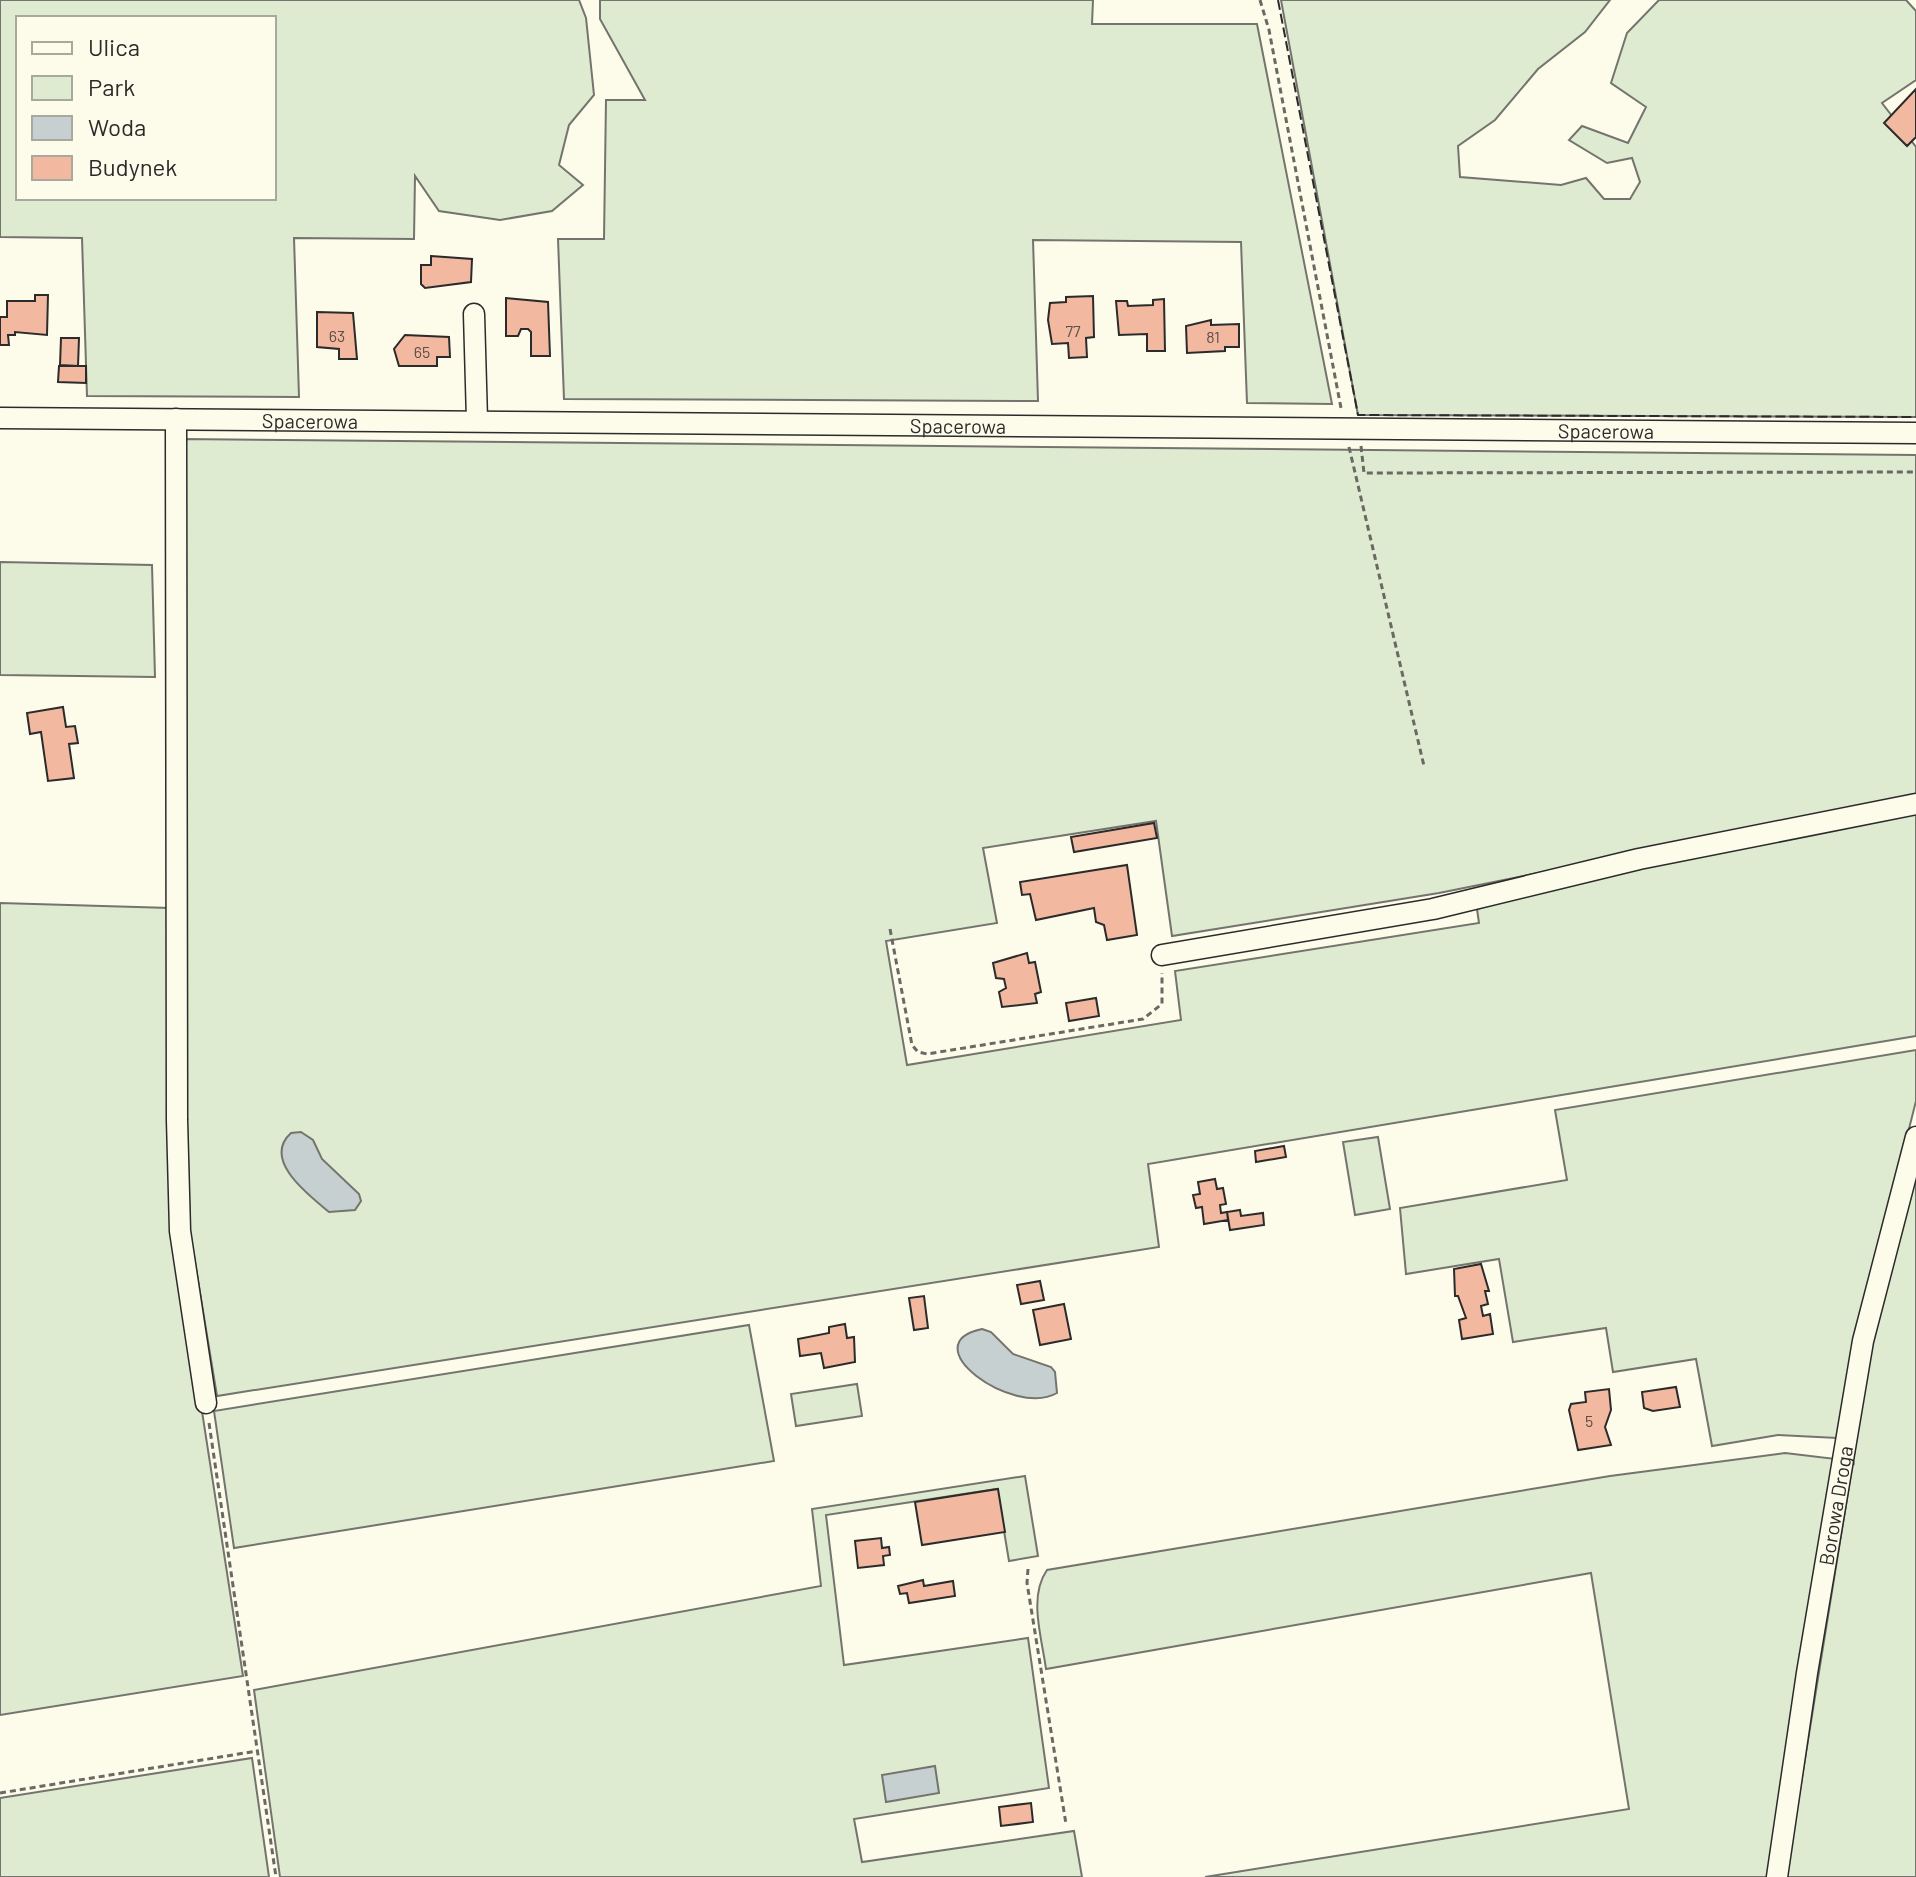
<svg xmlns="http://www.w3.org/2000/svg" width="1916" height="1877" viewBox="0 0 1916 1877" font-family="Barlow,sans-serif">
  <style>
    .green { fill: #deebd1; stroke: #74746e; stroke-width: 2; fill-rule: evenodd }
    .water { fill: #c7d0d0; stroke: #74746e; stroke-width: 2 }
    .building { fill: #f2b8a0; stroke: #2b2b2b; stroke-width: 2 }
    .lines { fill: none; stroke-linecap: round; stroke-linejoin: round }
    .minor-casing { stroke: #2b2b2b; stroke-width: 23 }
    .path { stroke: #6a6964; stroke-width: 3; stroke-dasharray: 6 4; stroke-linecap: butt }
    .minor { stroke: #fdfbea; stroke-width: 20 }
    .fence { stroke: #2b2b2b; stroke-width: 2; stroke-dasharray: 10 4; stroke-linecap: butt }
    .labels { text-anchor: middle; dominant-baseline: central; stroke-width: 6; stroke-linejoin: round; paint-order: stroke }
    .number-label { font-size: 16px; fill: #5d4e48 }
    .street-label { font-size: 20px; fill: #2b2b2b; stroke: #fdfbea }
  </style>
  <rect width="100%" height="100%" fill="#fdfbea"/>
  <!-- green -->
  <path class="green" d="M0,0h579l7,18 8,77 -25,30 -10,40 24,20 -31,26 -52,9 -61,-9 -24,-35 -1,63 -120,-1 5,159 -212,-1 -5,-158 -82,-1zM274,18v180h-256v-180z
    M600,0h493l-1,24h165l75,380 -85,-1 -6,-161 -208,-2 5,161 -474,-2 -6,-160h46l2,-139h39l-45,-81z
    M1281,0h329l-25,32 -47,37 -43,51 -37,26 2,31 101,8 25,-7 18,21h26l10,-17 -8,-24 -25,5 -38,-23 13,-14 46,17 18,-36 -35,-24 16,-50 32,-33h247l10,11v69l-34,23 34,44v270l-558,-2z
    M182,439l1734,16v342l-477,96 -267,43 -16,-115 -173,27 14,75 -111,18 21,124 274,-45 -6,-49 304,-48 -2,-14 13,-4 110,-28 316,-65v224l-768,128 11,83 -942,149 -27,-164 -7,-260z
    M0,562l152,3 3,112 -155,-2z
    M0,903l170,5 5,329 68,439 -243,39z
    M1916,1050v51l-63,250 -16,87 -59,-3 -66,11 -16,-87 -83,13 -7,-44 -93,14 -14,-83 -93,15 -6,-66 167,-28 -12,-70z
    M1378,1137l12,72 -35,6 -12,-73z
    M1916,1173v704h-130l86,-534z
    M749,1325l25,136 -540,87 -20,-137z
    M857,1384l5,32 -66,10 -5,-32z
    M1785,1453l51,6 -68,418h-563l424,-68 -38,-236 -545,96c-4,-31 -18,-72 1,-99l563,-94z
    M1025,1476l13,80 -29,5 -12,-72 -171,26 18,150 184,-27 21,150 -195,31 8,43 212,-31 8,46h-802l-26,-187 567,-104 -9,-77z
    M252,1758l17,119h-269v-79z"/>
  <!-- water -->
  <path class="water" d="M301,1132l12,8 9,19 37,35 2,7 -6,9 -26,2c-19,-16 -68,-52 -38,-79z
    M982,1329l9,3 22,22 38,13 4,5 2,21c-44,25 -146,-49 -75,-64z
    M935,1766l4,27 -53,9 -4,-27z"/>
  <!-- building -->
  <path class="building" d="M1916,89v48l-9,9 -23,-23z
    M431,256l41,3 -1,23 -46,6 -4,-4v-19h10z
    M35,295h13l-1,40 -32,-3v3h-7l1,10h-9v-28h7v-16h28z
    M1093,296l1,41 -8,1 1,19 -18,1 -1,-15 -16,1 -4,-24 2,-17 16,-1v-5z
    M506,298l42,4 2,54h-19v-24l-3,-3h-7l-3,7h-12z
    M1164,299l1,52h-18v-17l-28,1 -3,-34h11l1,5 25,-1v-5z
    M317,312l36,1 4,46h-18v-10l-22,-2z
    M1211,320v5l28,-1v23h-14v4l-38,2 -1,-27z
    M405,335l44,2 1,20h-13v9h-38l-5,-17z
    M61,338h18l-1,28 -18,-1z
    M59,366h27v17l-28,-1z
    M63,707l3,20 9,-1 3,17 -9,1 5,34 -26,3 -7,-49 -11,2 -3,-21z
    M1154,823l3,15 -83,14 -3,-15z
    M1127,865l10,70 -30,5 -3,-15 -8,-3 -2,-14 -58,12 -6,-26 -8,1 -2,-13z
    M1027,953l2,10 6,-1 6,30 -6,2 2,9 -35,4 -3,-15 7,-4 -2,-9 -8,-1 -3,-15z
    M1096,998l3,18 -30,5 -3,-18z
    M1284,1146l2,11 -30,5 -1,-11z
    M1215,1179l2,10 6,-1 3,16 -6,1 1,8 6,-1 1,8 -24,4 -2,-17 -6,1 -3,-13 7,-1 -2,-12z
    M1240,1210l1,6 22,-3 1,12 -34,5 -3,-18z
    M1481,1264l8,27h-4l3,13 -7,2 2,10 7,-2 3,20 -31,5 -3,-19 7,-2 -8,-22h-3l-1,-27z
    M1040,1281l4,19 -23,4 -4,-19z
    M924,1296l4,32 -14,2 -5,-32z
    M1064,1304l7,35 -31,6 -7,-35z
    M845,1324l2,14 7,-1 1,25 -31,6 -3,-15 -21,3 -2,-17 31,-6v-6z
    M1676,1387l4,20 -27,4 -9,-3 -2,-16z
    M1609,1389l2,21 -6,17 6,18 -33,5 -9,-40 2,-6 15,-2 -1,-10z
    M998,1489l7,43 -83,13 -7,-43z
    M881,1538l1,10 7,-1 1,8 -7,1 1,9 -26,3 -3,-27z
    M923,1580l1,6 29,-5 2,15 -46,7 -2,-10 -7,1 -2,-8z
    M1031,1803l2,19 -32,4 -2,-19z"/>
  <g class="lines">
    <!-- minor casing -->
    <g class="minor-casing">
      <g id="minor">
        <path d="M474,314l3,106"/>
        <path id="s1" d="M0,418l1916,15"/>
        <path d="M176,419l1,701 3,111 26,172"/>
        <path d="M1162,955l271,-46 206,-50 277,-55"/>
        <path id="s2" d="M1777,1877l30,-204 56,-332 53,-204"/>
      </g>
    </g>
    <!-- path -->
    <path class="path" d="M1260,0l9,30 72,378
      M1361,446l3,27 552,-1
      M1349,447l75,319
      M890,929l22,116 6,7 9,2 216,-35 19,-15v-31
      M209,1423l67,454
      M1028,1569l-1,14 39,241
      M0,1793l257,-42"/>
    <!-- minor -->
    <use href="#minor" class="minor"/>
    <!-- fence -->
    <path class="fence" d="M1278,0l80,415 558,2"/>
  </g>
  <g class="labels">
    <!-- number labels -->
    <g class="number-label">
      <text x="1073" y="330">77</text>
      <text x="337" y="335">63</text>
      <text x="1213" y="336">81</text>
      <text x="422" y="351">65</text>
      <text x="1589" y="1420">5</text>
    </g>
    <!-- street labels -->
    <g class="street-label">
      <text stroke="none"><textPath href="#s1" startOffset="310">Spacerowa</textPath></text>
      <text stroke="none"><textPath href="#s1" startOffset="958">Spacerowa</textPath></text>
      <text stroke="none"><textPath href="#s1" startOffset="1606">Spacerowa</textPath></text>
      <text stroke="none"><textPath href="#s2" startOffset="376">Borowa Droga</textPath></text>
    </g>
  </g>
  <!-- legend -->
  <rect x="16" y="16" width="260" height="184" fill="#fdfbea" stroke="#a9a89e" stroke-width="2"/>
  <rect x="32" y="42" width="40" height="12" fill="#fdfbea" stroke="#a9a89e" stroke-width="2"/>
  <text x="88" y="56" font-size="24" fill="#2b2b2b">Ulica</text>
  <rect x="32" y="76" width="40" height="24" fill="#deebd1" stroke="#a9a89e" stroke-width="2"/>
  <text x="88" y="96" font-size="24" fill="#2b2b2b">Park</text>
  <rect x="32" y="116" width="40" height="24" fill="#c7d0d0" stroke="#a9a89e" stroke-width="2"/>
  <text x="88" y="136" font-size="24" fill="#2b2b2b">Woda</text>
  <rect x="32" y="156" width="40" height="24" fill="#f2b8a0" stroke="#a9a89e" stroke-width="2"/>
  <text x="88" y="176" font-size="24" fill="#2b2b2b">Budynek</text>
</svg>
